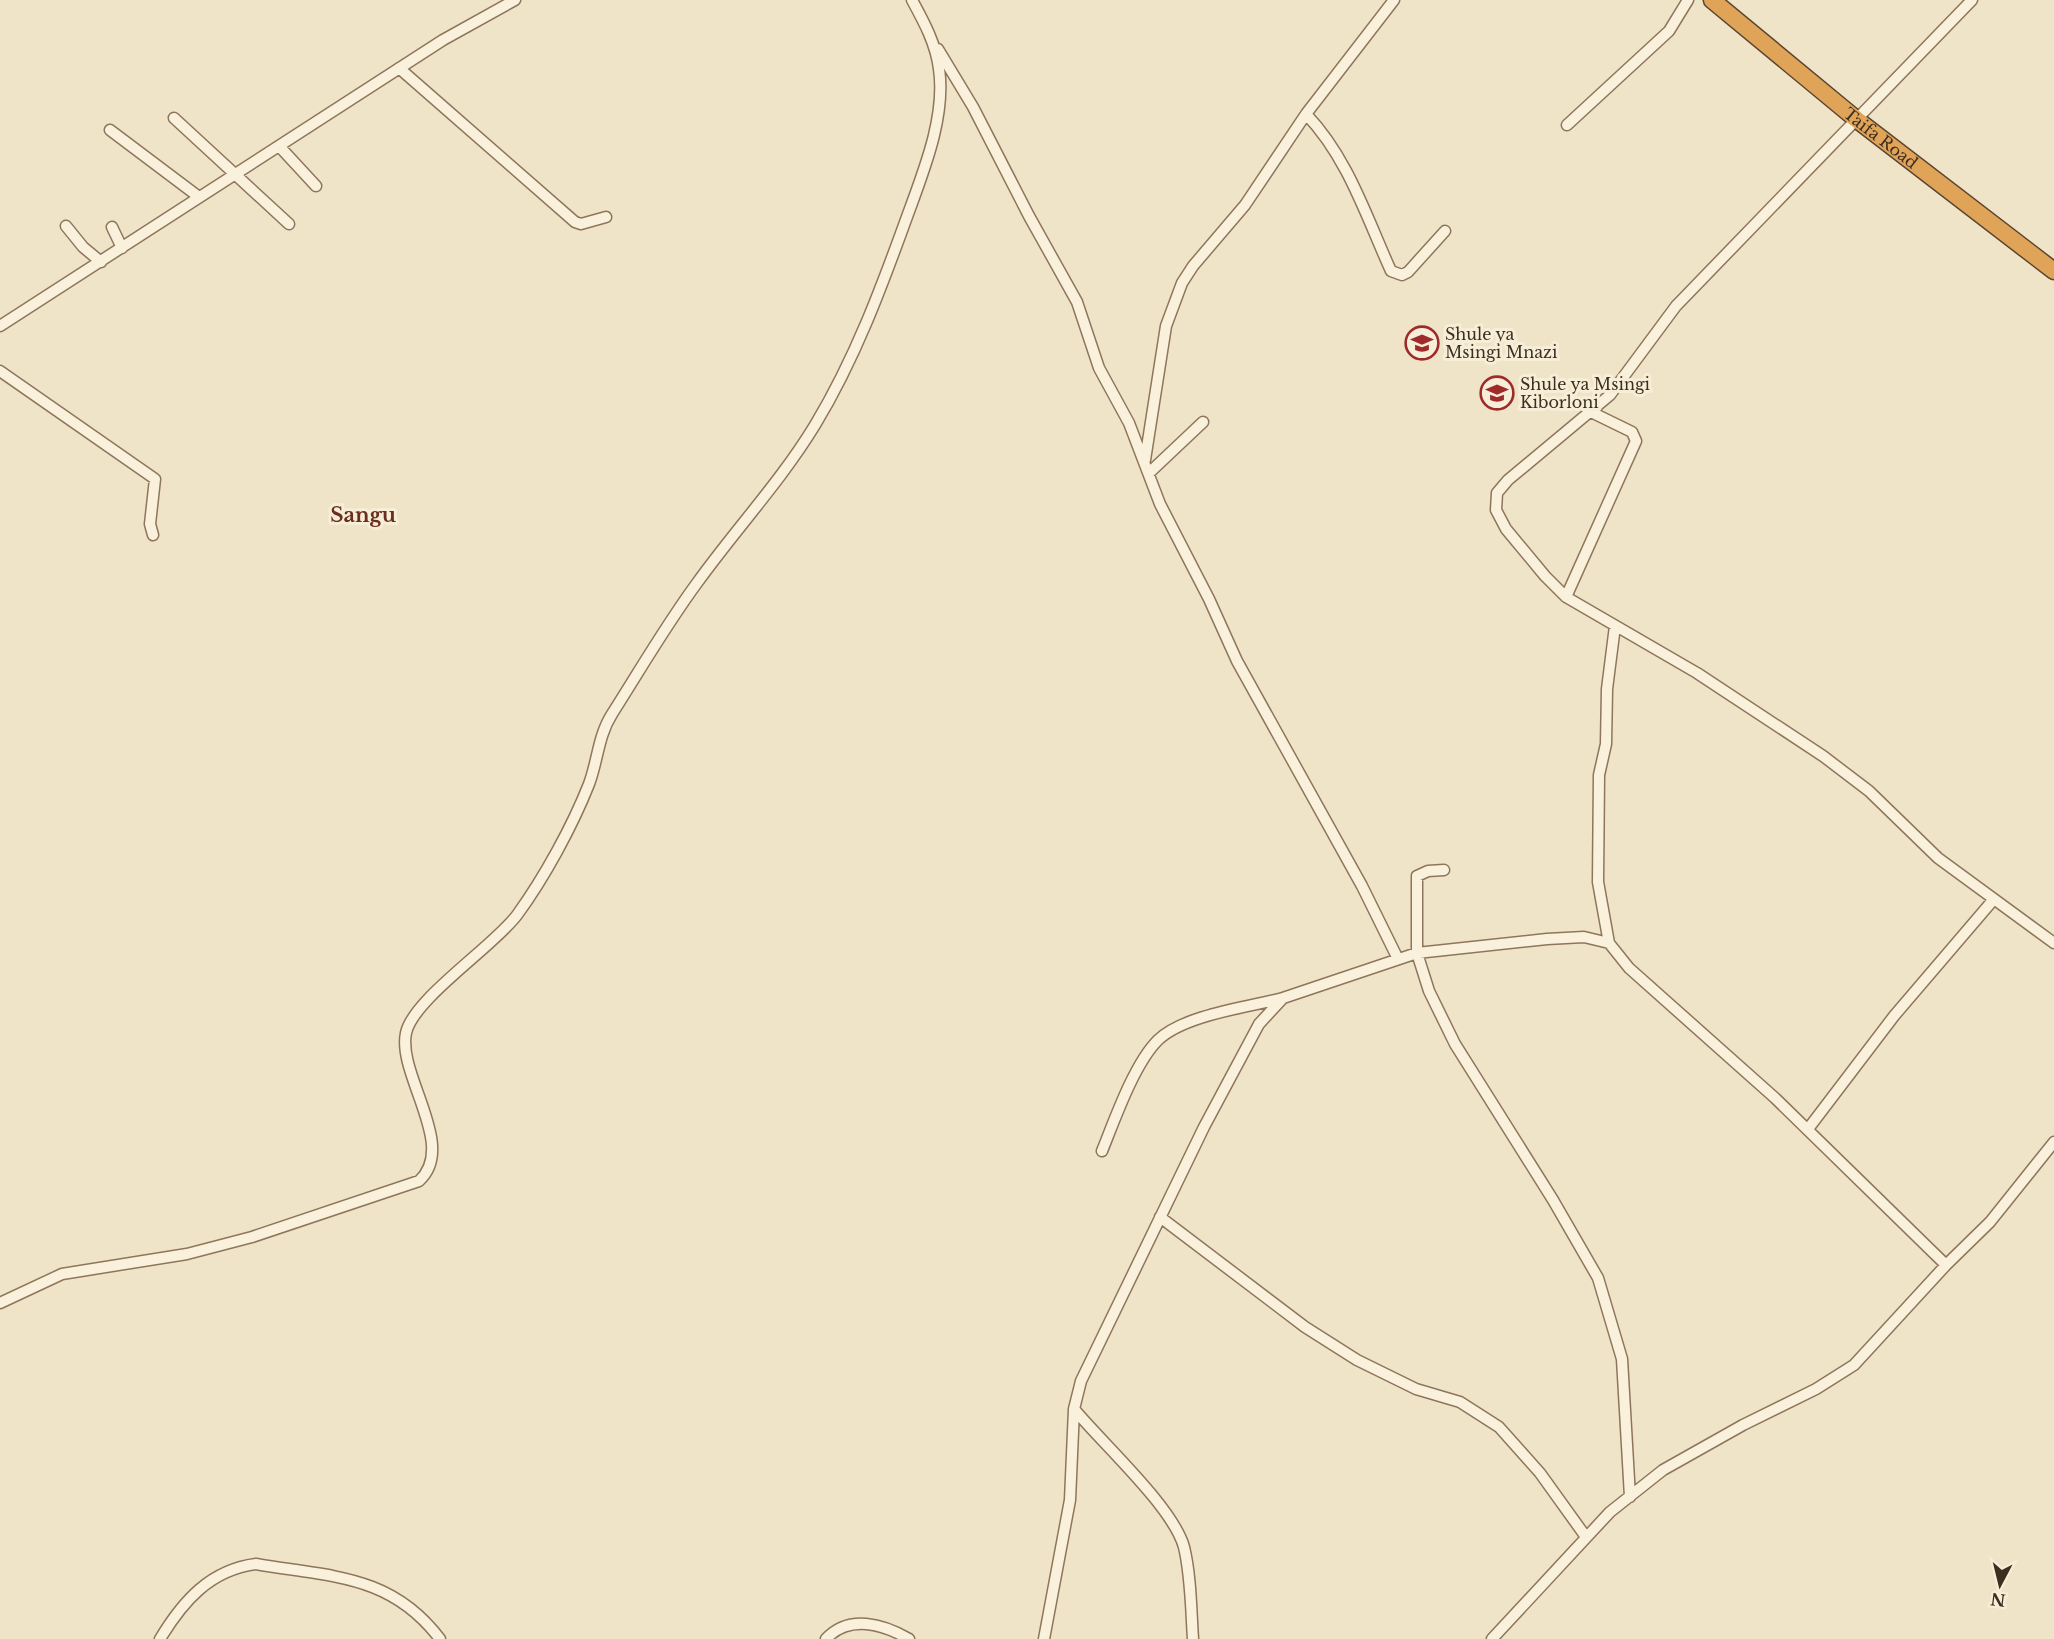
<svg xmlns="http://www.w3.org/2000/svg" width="2054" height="1639" viewBox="0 0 2054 1639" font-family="'Libre Baskerville',serif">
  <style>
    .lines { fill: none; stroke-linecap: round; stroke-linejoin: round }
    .minor-casing { stroke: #8d765c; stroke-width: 13 }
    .highway-casing { stroke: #5b4430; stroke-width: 19 }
    .minor { stroke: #faf1dc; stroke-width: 10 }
    .highway { stroke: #e0a458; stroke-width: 16 }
    .labels { text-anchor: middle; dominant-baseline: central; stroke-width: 6; stroke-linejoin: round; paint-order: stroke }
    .street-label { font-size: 16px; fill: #3d2e20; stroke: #f7eed8 }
    .poi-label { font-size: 16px; fill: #3d2e20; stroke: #f7eed8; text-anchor: start }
    .quarter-label { font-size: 20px; font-weight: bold; fill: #6b2e1e; stroke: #f7eed8 }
  </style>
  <rect width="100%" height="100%" fill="#f0e4c8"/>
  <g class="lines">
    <!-- minor casing -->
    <g class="minor-casing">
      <path id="minor" d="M1972,0l-296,306 -66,89 -102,85 -11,13 -1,17 10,19 39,47 21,21 131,76 126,83 46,35 69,67 116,85
        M938,49l35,58 56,109 48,86 22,66 30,55 31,81 49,95 28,62 125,225 35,71
        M399,68l176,154 6,2 25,-7
        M1306,114c42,44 60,102 85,157l11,4 6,-3 37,-41
        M174,118l115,106
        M1567,125l102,-94 19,-31
        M110,130l89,67
        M279,146l37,40
        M66,226l17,21 18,15
        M112,227l10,21
        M0,326l443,-286 72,-40
        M0,371l155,108 -5,45 3,11
        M1145,460l21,-134 16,-43 11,-17 52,-61 61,-91 88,-114
        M1149,473l54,-51
        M1566,597l70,-156 -4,-9 -41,-20
        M1444,870l-16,1 -11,5v77l12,38 26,53 98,156 45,78 24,81 8,138
        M1609,943l-11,-61 1,-107 7,-31 1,-55 8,-63
        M1808,1129l86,-113 100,-117
        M1102,1151c13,-32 32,-87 56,-111 26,-25 90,-33 125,-42
        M1160,1217l145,110 52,33 59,29 44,13 39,25 41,46 46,64
        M0,1303l62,-29 125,-20 65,-17 167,-56c39,-35 -22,-106 -13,-148 7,-34 88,-87 111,-118 27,-37 55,-88 72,-131 9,-24 9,-48 23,-70 28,-44 54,-89 85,-131 38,-53 84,-102 118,-158 40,-66 67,-139 93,-211 16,-44 38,-98 31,-145 -3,-25 -15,-47 -27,-69
        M1074,1409c28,34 99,98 110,138 7,29 7,62 9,92
        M160,1639c23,-38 50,-69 96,-75 75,13 135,10 184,75
        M826,1639c23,-25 57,-15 83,0
        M1044,1639l26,-139 4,-91 7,-28 123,-254 55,-103 24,-26 134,-45 130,-14 37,-2 25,6 20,25 146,130 171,167
        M1492,1639l118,-127 53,-42 80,-45 73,-36 38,-24 92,-100 44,-43 64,-80"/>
    </g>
    <!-- highway casing -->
    <g class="highway-casing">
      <g id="highway">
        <path id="s1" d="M1712,0l144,119 198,152"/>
      </g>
    </g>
    <!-- minor -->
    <use href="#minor" class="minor"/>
    <!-- highway -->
    <use href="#highway" class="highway"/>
  </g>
  <!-- icons -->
  <defs>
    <g id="school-ring" transform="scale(1.725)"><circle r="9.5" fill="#f7eed8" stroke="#9e2a2b" stroke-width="1.5"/><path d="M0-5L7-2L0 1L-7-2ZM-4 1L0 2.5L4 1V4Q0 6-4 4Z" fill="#9e2a2b"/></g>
  </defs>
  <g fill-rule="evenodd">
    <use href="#school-ring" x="1422" y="343"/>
    <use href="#school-ring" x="1497" y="393"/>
  </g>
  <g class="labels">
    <!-- street labels -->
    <g class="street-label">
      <text stroke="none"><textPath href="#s1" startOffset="218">Taifa Road</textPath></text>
    </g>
    <!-- poi labels -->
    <g class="poi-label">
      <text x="1445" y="334">Shule ya<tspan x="1445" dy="18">Msingi Mnazi</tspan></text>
      <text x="1520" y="384">Shule ya Msingi<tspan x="1520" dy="18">Kiborloni</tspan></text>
    </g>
    <!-- quarter labels -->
    <g class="quarter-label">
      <text x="363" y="515">Sangu</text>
    </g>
  </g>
  <!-- north arrow -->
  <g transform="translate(2000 1585) rotate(187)" stroke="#f7eed8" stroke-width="4.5" paint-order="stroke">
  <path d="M0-4.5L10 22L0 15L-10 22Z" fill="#3d2e20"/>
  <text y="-9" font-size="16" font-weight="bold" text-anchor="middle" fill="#3d2e20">N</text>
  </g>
</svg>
